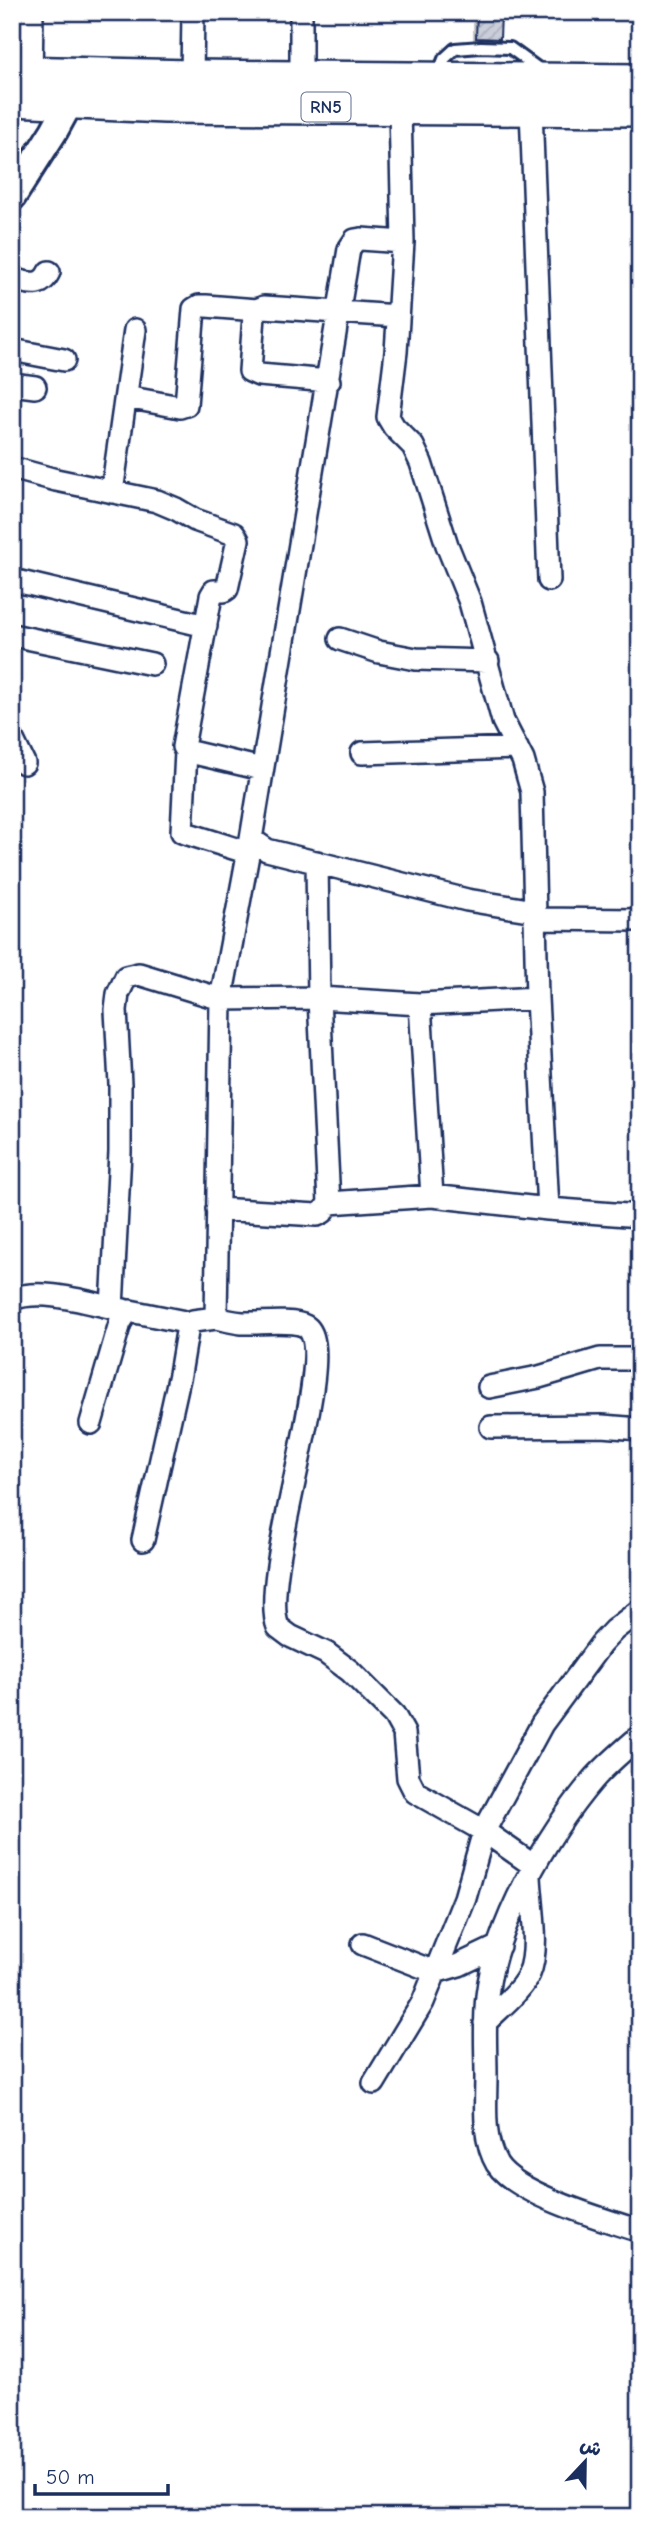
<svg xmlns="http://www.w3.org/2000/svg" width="652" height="2529" viewBox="0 0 652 2529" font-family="'Comic Neue','Playpen Sans Arabic',sans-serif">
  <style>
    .building { fill: url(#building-hatch); stroke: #1b2f5e; stroke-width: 2; filter: url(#shadow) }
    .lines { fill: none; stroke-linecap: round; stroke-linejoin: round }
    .service-casing { stroke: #1b2f5e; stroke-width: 16 }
    .minor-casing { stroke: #1b2f5e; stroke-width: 26 }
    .tertiary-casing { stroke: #1b2f5e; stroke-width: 32 }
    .primary-casing { stroke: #1b2f5e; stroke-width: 38 }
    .service { stroke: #fff; stroke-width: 10 }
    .minor { stroke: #fff; stroke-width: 21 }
    .tertiary { stroke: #fff; stroke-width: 26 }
    .primary { stroke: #fff; stroke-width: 33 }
    .labels { text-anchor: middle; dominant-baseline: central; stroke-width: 7; stroke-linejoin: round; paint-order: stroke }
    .shield { fill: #fff; stroke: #5f6d8e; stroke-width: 2 }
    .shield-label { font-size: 18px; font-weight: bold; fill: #1b2f5e }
  </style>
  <defs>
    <pattern id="building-hatch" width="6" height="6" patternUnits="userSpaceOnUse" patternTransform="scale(1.75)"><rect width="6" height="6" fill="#caceda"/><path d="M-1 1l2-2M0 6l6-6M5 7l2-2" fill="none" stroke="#adb1be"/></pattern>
    <filter id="shadow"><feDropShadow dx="-6" dy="6" stdDeviation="3.5" flood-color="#0004"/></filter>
  </defs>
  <rect width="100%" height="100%" fill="#fff"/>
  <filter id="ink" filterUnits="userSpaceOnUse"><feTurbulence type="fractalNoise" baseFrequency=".0143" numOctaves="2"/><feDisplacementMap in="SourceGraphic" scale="14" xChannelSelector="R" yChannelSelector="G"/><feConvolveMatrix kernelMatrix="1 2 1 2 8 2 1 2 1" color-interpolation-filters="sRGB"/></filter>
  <g filter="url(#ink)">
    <!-- building -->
    <path class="building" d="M477,12h24l-1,27 -24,-1z"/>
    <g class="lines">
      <!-- service casing -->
      <g class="service-casing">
        <path id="service" d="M438,74l6,-15 11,-10 26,-2 29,1 33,24"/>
      </g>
      <!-- minor casing -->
      <g class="minor-casing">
        <path id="minor" d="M301,12v75
          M192,77l1,-65
          M31,83l1,-71
          M400,108l3,134 -7,110 -8,65 6,10 19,19 8,17 26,82 23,57 33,119 20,39 9,32 5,206 11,211 92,7
          M531,109l18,471
          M403,242l-42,-3 -6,1 -6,9 -98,590 16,11 200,50 68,11
          M12,279c16,4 29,10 37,-7
          M12,350l52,10
          M329,381l-70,-6 -9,-4 4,-55 3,-6 7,-3 134,9
          M12,384l23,3
          M126,397l54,10 6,-2 8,-96 5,-3h7l51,4
          M12,468l44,12 101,21 19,8 19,11 39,14 4,6 -11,49 -3,2h-10l-3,5 -28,151 3,4 76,18
          M112,492l23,-162
          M12,580l194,46
          M12,635l140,29
          M340,639l39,13 37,7 72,2
          M12,738l12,25
          M186,751l-4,81 67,21
          M362,753l155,-5
          M535,919l105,1
          M420,1004l12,192
          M329,1203l103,-7 116,13
          M217,1209l100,6 6,-3 6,-9 -10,-205 -2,-136
          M12,1299c32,-12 79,5 112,11
          M112,1308l8,-156v-68l-4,-74 2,-16 8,-17 13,-3 82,25 98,-1 101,6 117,-6
          M216,1318c8,2 17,4 26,5 15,1 50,-4 63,3 38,20 -48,249 -27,301l12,9 36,17 24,18 44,44 10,18 4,45 7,14 69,39 50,35
          M489,1387l50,-10 61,-18h40
          M91,1423l29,-100 6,-10 4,-2 60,12
          M491,1427l111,-1 38,3
          M143,1540l37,-166 8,-48 5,-5 23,-3 5,-319 30,-160
          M640,1736c-16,14 -33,28 -47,44 -46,54 -98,145 -106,216 -3,27 -1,54 -1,80 0,28 -4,63 11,88 19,30 108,56 143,67
          M363,1944l72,28 24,-7 40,-19
          M485,2023c14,-15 35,-30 44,-49 11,-25 2,-70 1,-98
          M374,2083l49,-81 42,-104 19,-67 58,-107 59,-80 13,-14 26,-20"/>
      </g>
      <!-- tertiary casing -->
      <g class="tertiary-casing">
        <path id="tertiary" d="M12,197l42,-66 24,-44"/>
      </g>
      <!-- primary casing -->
      <g class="primary-casing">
        <path id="primary" d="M12,73l180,4 448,4
          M12,99l153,7 475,3"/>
      </g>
      <!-- service -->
      <use href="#service" class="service"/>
      <!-- minor -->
      <use href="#minor" class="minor"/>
      <!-- tertiary -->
      <use href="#tertiary" class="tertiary"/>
      <!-- primary -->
      <use href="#primary" class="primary"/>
    </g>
  </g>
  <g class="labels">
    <!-- shield labels -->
    <rect class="shield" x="301.5" y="92.5" width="49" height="29" rx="5"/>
    <g class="shield-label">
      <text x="326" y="107">RN5</text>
    </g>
  </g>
  <!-- margin -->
  <rect width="652" height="2529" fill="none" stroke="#fff" stroke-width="42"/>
  <rect x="21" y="21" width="610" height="2487" fill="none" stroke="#1b2f5e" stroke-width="2.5" filter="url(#ink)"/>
  <!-- north arrow -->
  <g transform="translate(585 2462) rotate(22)" stroke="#ffffff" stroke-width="5" paint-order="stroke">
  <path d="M0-5L12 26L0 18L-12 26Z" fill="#1b2f5e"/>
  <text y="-10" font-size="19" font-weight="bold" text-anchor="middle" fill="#1b2f5e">ش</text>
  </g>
  <!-- scale -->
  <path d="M35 2484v10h133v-10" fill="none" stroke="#1b2f5e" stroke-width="3.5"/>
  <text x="46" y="2484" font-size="21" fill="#1b2f5e" stroke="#ffffff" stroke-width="5" paint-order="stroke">50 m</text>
</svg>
